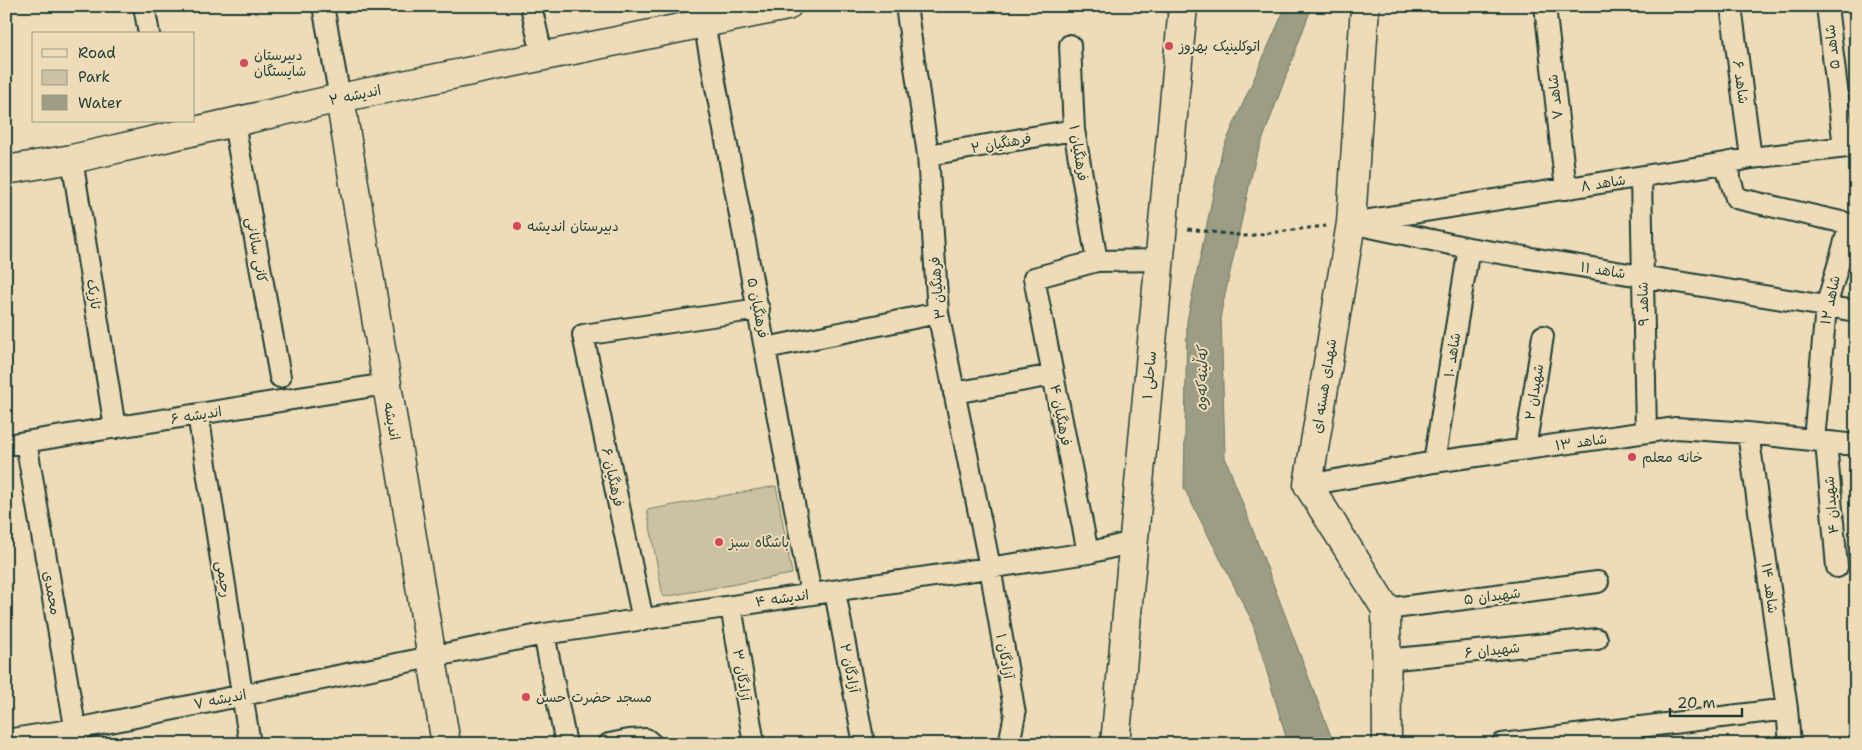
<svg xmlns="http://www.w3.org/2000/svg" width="1862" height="750" viewBox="0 0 1862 750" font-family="'Shantell Sans','Playpen Sans Arabic',sans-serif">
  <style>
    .green { fill: #ccc2a3; stroke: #76806c }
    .water { fill: #9c9d84; stroke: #6a7764 }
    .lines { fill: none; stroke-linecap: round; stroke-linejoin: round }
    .street-casing { stroke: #1f3d34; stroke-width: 24 }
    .secondary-casing { stroke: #1f3d34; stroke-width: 31 }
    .path { stroke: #1f3d34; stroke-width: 3; stroke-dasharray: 4 4; stroke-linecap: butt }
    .street { stroke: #eedcb9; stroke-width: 20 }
    .secondary { stroke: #eedcb9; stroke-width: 28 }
    .poi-dot { fill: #d1495b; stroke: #eedcb9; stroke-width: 2 }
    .labels { text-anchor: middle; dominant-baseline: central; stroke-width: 4; stroke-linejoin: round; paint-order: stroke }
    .poi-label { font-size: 14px; fill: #1f3d34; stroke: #eedcb9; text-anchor: start }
    .street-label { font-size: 14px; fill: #1f3d34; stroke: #eedcb9 }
    .water-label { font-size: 15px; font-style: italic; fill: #324b40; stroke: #eedcb9 }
  </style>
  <rect width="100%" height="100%" fill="#eedcb9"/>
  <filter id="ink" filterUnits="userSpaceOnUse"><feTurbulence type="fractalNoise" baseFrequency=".02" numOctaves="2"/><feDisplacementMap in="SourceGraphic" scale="10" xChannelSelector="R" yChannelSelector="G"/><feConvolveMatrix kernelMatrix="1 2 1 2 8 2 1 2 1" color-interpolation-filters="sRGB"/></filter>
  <g filter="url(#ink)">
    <!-- green -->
    <path class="green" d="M776,486l16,88 -129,23 -16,-87z"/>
    <!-- water -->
    <path class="water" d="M1286,6h26l-57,154 -34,153 4,144 109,287h-46l-36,-123 -68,-133 3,-167 35,-170z"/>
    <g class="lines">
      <!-- street casing -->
      <g class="street-casing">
        <path id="street" d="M144,6l5,28
          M323,6l17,92
          M531,6l11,49
          M906,6l22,149 10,158 52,254 25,147 -6,30
          M1545,6l21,183
          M1731,6l20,152
          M1827,6l17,141
          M704,23l107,571
          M1070,45l4,85 23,131
          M234,123l46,254
          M928,155l146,-25
          M72,159l43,269
          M1725,163l11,35 114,26 -24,83 -12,133
          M1641,177l5,255
          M1363,221l362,-58 26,-5 105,-12
          M1351,223l118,25 387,63
          M766,348l172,-35
          M954,393l99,-18
          M198,414l52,330
          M1748,433l39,276 3,35
          M26,442l52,302
          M1826,442l11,125
          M6,445l380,-61
          M1525,449l18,-113
          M1434,462l35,-214
          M1308,485l126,-23 242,-34 72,5 108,12
          M1088,553l-54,-275 63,-17 63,-1
          M835,592l29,152
          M731,606l23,138
          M1386,609l212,-27
          M643,620l-60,-285 176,-26
          M544,634l22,110
          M1386,660l211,-21
          M6,740l70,-11 468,-95 544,-81 45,-11
          M609,744l20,-4 17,-1 6,5
          M1502,744l285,-35"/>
      </g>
      <!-- secondary casing -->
      <g class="secondary-casing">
        <path id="secondary" d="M1365,6l-14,217 -43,262 78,124 1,135
          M340,98l106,646
          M6,170l66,-11 268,-61 447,-92
          M1115,744l68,-738"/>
      </g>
      <!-- path -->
      <path class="path" d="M1188,229l57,7 81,-10"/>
      <!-- street -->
      <use href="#street" class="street"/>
      <!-- secondary -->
      <use href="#secondary" class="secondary"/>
    </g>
  </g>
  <!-- markers -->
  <g class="poi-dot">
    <circle cx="1169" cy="46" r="5"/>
    <circle cx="244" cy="63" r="5"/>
    <circle cx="517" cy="226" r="5"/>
    <circle cx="1632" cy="457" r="5"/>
    <circle cx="719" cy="542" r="5"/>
    <circle cx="526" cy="697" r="5"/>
  </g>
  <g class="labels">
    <!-- poi labels -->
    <g class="poi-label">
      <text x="1179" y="46">اتوکلینیک بهروز</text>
      <text x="254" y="55">دبیرستان<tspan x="254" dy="16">شایستگان</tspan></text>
      <text x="527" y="226">دبیرستان اندیشه</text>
      <text x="1642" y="457">خانه معلم</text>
      <text x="729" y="542">باشگاه سبز</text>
      <text x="536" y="697">مسجد حضرت حسن</text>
    </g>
    <!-- street labels -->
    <g class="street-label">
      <text transform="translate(1832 47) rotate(-97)">شاهد ۵</text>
      <text transform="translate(1741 82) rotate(82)">شاهد ۶</text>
      <text transform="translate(355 95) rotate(-12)">اندیشه ۲</text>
      <text transform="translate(1555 97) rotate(-97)">شاهد ۷</text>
      <text transform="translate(1001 143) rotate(-10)">فرهنگیان ۲</text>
      <text transform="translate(1079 153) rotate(81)">فرهنگیان ۱</text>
      <text transform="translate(1603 183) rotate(-9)">شاهد ۸</text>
      <text transform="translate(257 250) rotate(80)">کانی سانانی</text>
      <text transform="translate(1603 270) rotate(9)">شاهد ۱۱</text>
      <text transform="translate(937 288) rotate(-95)">فرهنگیان ۳</text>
      <text transform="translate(94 294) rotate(81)">تازیک</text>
      <text transform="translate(1830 300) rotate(-78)">شاهد ۱۲</text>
      <text transform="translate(1643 304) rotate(-91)">شاهد ۹</text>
      <text transform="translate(758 308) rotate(79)">فرهنگیان ۵</text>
      <text transform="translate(1452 355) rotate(-81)">شاهد ۱۰</text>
      <text transform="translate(1149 375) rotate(-85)">ساحلی ۱</text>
      <text transform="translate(1324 386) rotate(-81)">شهدای هسته ای</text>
      <text transform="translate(1534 392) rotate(-81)">شهیدان ۲</text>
      <text transform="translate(196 415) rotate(-9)">اندیشه ۶</text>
      <text transform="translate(1061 415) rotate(79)">فرهنگیان ۴</text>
      <text transform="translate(392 421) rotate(80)">اندیشه</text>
      <text transform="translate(1581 442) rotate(-8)">شاهد ۱۳</text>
      <text transform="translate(613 477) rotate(78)">فرهنگیان ۶</text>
      <text transform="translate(1831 505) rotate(-95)">شهیدان ۴</text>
      <text transform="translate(224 579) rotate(81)">رحیمی</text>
      <text transform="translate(1770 588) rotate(82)">شاهد ۱۴</text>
      <text transform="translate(52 593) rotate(80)">محمدی</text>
      <text transform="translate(1492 596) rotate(-7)">شهیدان ۵</text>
      <text transform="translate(782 598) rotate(-8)">اندیشه ۴</text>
      <text transform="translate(1492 650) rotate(-6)">شهیدان ۶</text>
      <text transform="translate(1005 656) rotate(80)">آزادگان ۱</text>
      <text transform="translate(850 668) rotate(79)">آزادگان ۲</text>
      <text transform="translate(742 675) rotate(81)">آزادگان ۳</text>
      <text transform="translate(220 699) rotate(-11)">اندیشه ۷</text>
    </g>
    <!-- water labels -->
    <g class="water-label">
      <text transform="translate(1202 379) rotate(-89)">کەڵینەکەوە</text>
    </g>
  </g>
  <!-- margin -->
  <rect width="1862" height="750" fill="none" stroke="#eedcb9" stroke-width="25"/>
  <rect x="12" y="12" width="1837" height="725" fill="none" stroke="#1f3d34" stroke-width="2" filter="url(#ink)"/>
  <!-- legend -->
  <rect x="32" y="32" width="162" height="90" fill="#eedcb9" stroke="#9b9c84"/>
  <rect x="42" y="49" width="25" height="8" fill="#eedcb9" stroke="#9b9c84"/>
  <text x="78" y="58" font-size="15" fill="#1f3d34">Road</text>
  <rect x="42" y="70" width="25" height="15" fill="#ccc2a3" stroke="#9b9c84"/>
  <text x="78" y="82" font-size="15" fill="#1f3d34">Park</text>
  <rect x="42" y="95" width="25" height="15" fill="#9c9d84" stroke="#9b9c84"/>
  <text x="78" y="108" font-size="15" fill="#1f3d34">Water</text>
  <!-- scale -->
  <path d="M1670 708v8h72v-8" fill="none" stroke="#1f3d34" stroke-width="2.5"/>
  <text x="1677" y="708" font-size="15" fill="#1f3d34" stroke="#eedcb9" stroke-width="4" paint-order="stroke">20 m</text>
</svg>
